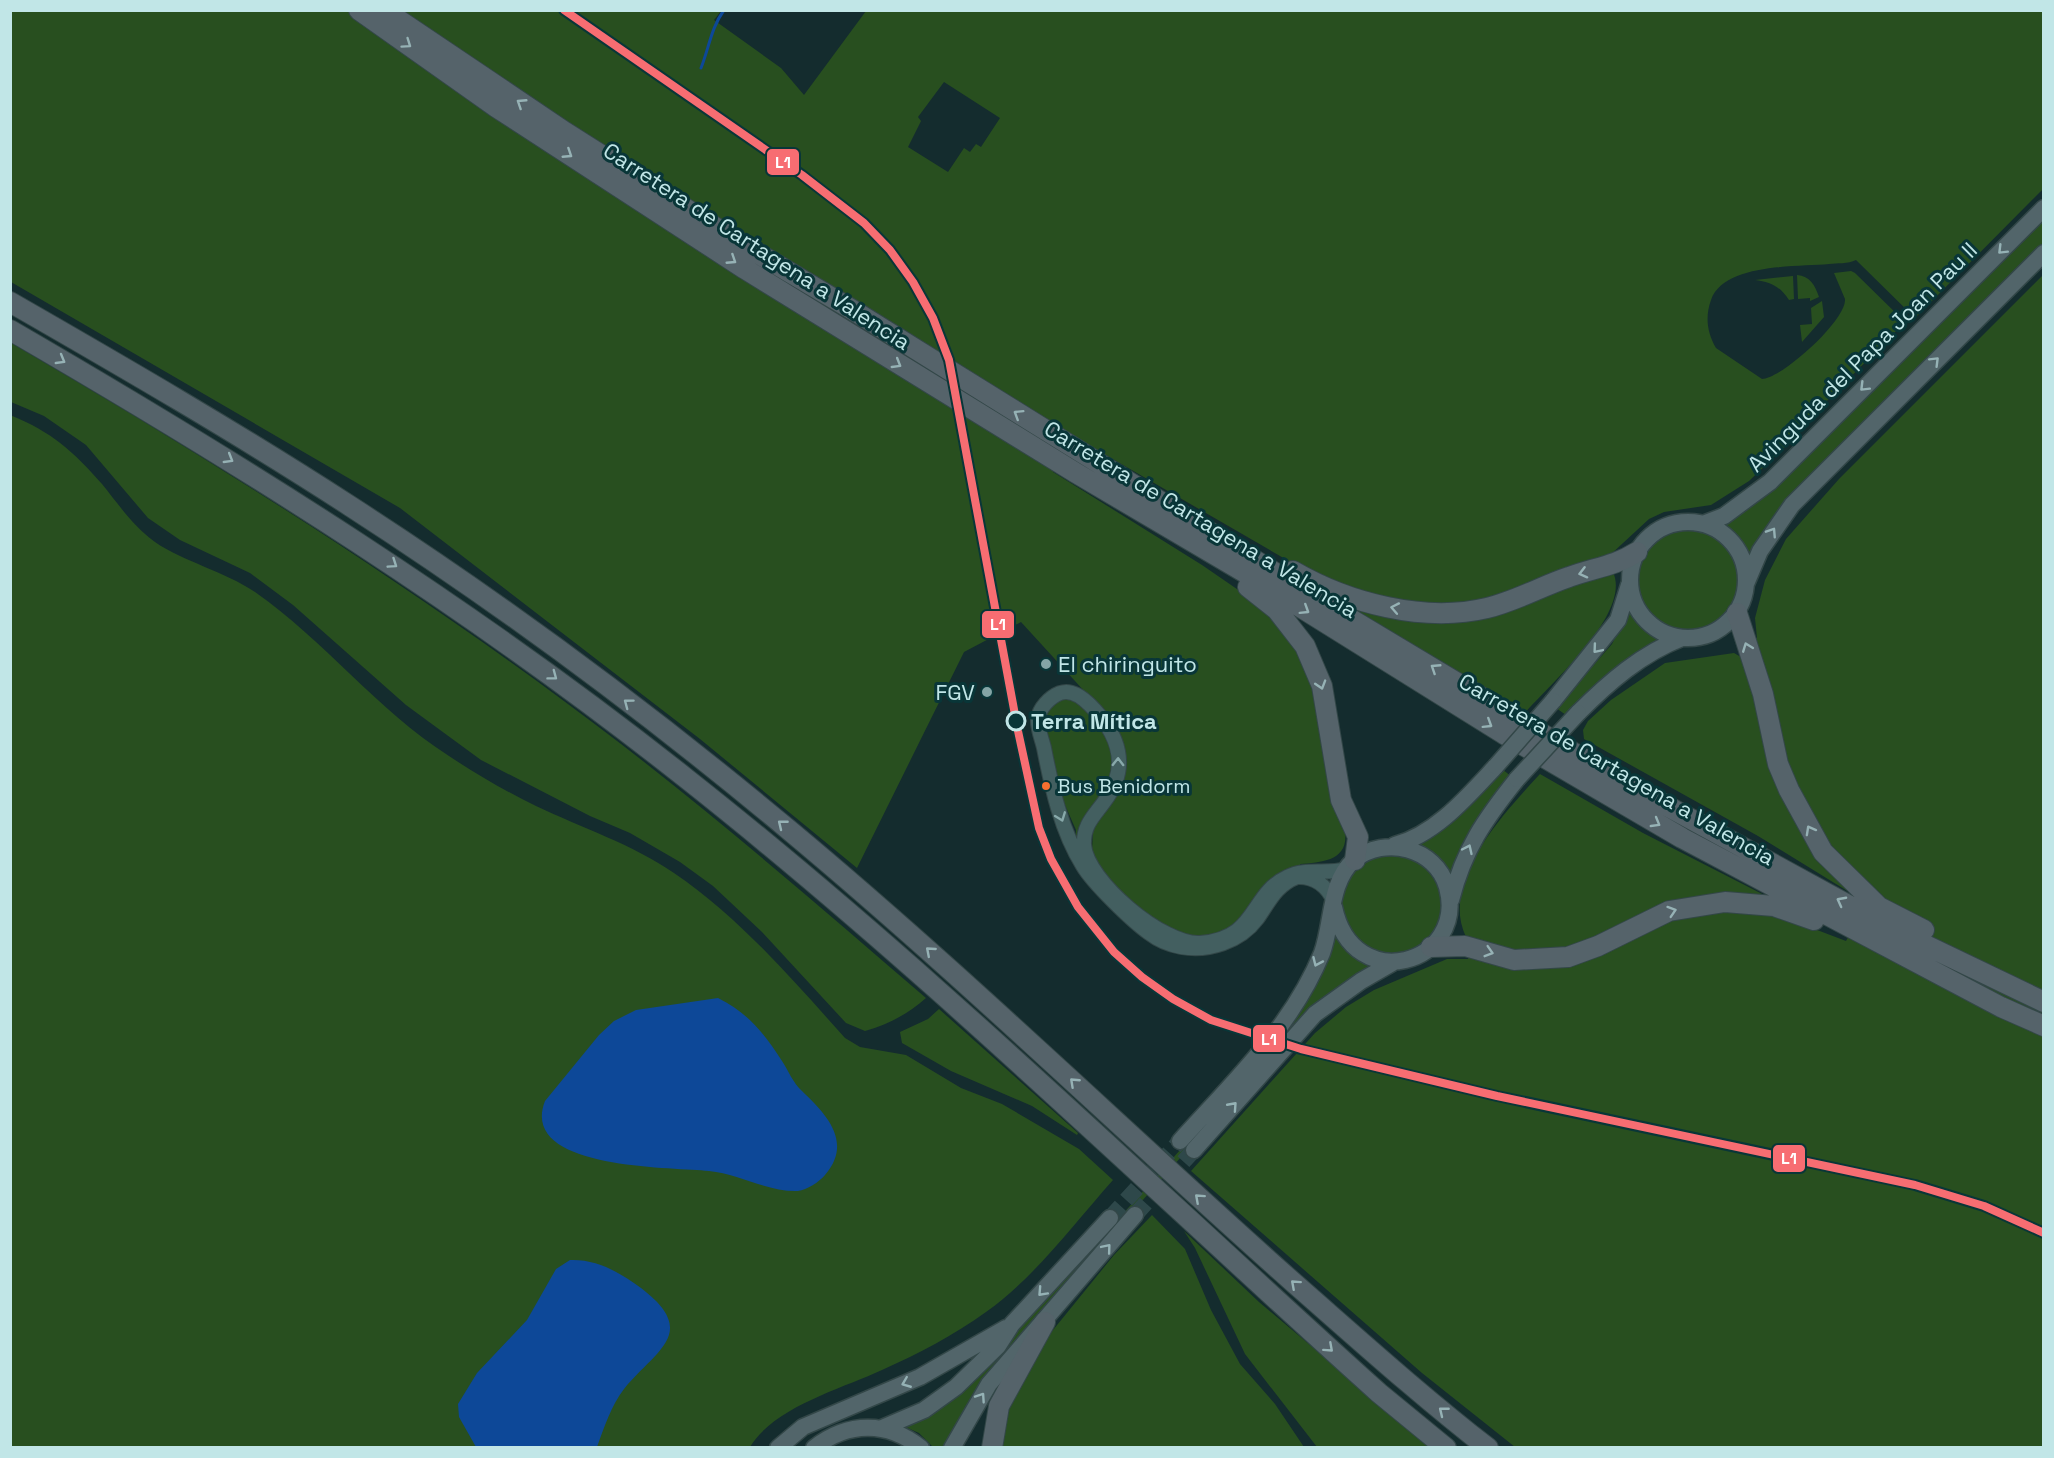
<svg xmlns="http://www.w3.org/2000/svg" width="2054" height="1458" viewBox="0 0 2054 1458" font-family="'Space Grotesk',sans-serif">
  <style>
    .green { fill: #284f1f; fill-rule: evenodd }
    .water { fill: #0d4898 }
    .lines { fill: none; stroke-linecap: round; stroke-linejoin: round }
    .stream { stroke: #0d4898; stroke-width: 3 }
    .major-tunnel { stroke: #2e484a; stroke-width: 16; stroke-dasharray: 16 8; stroke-linecap: butt }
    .minor-casing { stroke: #334748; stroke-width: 16 }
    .major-casing { stroke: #334748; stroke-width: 19 }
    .highway-casing { stroke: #334748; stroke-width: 22 }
    .minor { stroke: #435f60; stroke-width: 14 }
    .major { stroke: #52656a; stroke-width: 16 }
    .highway { stroke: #55636a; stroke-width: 20 }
    .major-bridge-casing { stroke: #334748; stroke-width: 19; stroke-linecap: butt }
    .major-bridge { stroke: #52656a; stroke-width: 16 }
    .tram-1-casing { stroke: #093638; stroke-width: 12 }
    .tram-1 { stroke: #f76d72; stroke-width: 8 }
    .oneway { stroke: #96b2b5 }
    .oneway2 { stroke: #95b2b5 }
    .oneway3 { stroke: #88a9aa }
    .poi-dot { fill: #84a5a6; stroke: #093638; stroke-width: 2 }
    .stop-dot { fill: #093638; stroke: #c1e6e7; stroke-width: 3 }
    .bus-dot { fill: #f46f30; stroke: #093638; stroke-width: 2 }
    .labels { text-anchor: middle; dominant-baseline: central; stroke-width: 6; stroke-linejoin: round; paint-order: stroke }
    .bus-label { font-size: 20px; fill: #c1e6e7; stroke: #093638; text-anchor: start }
    .street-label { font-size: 22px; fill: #c1e6e7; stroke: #093638 }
    .poi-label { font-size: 22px; fill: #c1e6e7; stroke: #093638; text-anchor: start }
    .stop-label { font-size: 22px; font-weight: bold; fill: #c1e6e7; stroke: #093638; text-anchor: start }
    .line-badge { stroke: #093638; stroke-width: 2 }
    .badge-label { font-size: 16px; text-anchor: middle; font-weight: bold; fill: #fff }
  </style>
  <rect width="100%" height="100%" fill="#142c2e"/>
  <!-- green -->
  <path class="green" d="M11,11h710l-7,9 67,48 23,27 62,-84h1177v178l-128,129 -59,-58c-8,4 -19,3 -27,4 -33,3 -105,-1 -118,36 -6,17 -4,32 5,48l46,31c19,0 85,-59 83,-80l-11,-26 17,-2 4,2 50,49 -98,99 2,3 -60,57 -38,24 -47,7 -15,7 -40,37 -80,31 -64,18 -83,-4 -76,-30 -233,-135 -20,36 149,93 48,33 29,25 12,15 24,45 30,148c4,30 -23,31 -45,33l1,4 -66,58 -16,8 -29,3 -38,-14 -55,-54 -5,-19 1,-18 31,-84 -6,-20 -97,-106 -57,30 -107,216 -157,-129 -300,-231 -389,-226zM944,82l56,36 -19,29 -5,-3 -6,8 -6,-4 -16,24 -40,-25 13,-26 -3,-4z
    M2043,219v25l-256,256 -38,60 -10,-20 -19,-15z
    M1797,275c13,1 18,10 22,22l-9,4v-3l-12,1z
    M2043,275v1172h-528l-93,-74 -231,-202 124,-138 31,-26 28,-17 73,-31h21l1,-5 46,12 169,-50 29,-5h35l35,6 63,24 21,-41 -32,-44 -47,-80 -35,-137 4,-1 -2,-20 10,-38 21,-41 53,-60z
    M1793,276l1,23 -5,1c-9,-14 -19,-18 -34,-20z
    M1822,301l2,16 -22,25 -2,-17 12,-1 -1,-16z
    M11,343c210,122 417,253 610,401 105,81 205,168 305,254 -18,16 -37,26 -61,33l-19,-8 -84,-91 -49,-46 -33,-24 -50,-29 -40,-17 -109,-56 -75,-55 -113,-100 -43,-32 -70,-33 -32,-22 -62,-73 -42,-29 -33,-14z
    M10,415c42,17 63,36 92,69 17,21 31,42 53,58 29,20 69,29 100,50 69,48 122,118 194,164 27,18 58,36 87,50 46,22 96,38 138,67 66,45 118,106 171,165l15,9 46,8 55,33 41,16 77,45 34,31c-40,45 -78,97 -127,132 -32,23 -68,42 -104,58 -41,19 -108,37 -132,77h-739z
    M1638 581a51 51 0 1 1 102 0a51 51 0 1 1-102 0Z
    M1613,572c19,41 -62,111 -88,141l-167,-102 4,-4 43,10z
    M1630,608l8,13 23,18 -95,76 -10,-7 56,-64z
    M1734,653l7,4 8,17 11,41 91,174 -2,3 -91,-56 -174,-97 -1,-9 5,-9 23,-21 54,-37z
    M1057,699h18l29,28 9,32 -4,22 -24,36 -5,28 -5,-2 1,-13 -15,-34 -17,-71 1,-15z
    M1502,769l10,8 -63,101 -33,-33z
    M1540,774l103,59 125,64 -35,1 -141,46 -72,12 -54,-19c-27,-56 39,-125 74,-163z
    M1341 905a50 50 0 1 1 100 0a50 50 0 1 1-100 0Z
    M1335,936c10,17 23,26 42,31l-77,56 -285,321 -69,103h-13l-14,-14 -14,-6 74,-53 219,-244 127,-167z
    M939,1009l139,124 -1,2 -45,-29 -81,-35 -49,-28 -2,-11 28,-13z
    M1152,1215l33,34 26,61 29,54 35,40 29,43 -305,1 8,-47 33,-55 74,-91z
    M1184,1231l75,71 172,145h-114l-72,-93 -50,-106z"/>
  <!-- water -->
  <path class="water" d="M718,998c29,14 46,35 64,63 6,9 11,22 20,30 25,24 51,51 23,84 -6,7 -18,15 -27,16 -30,1 -59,-17 -89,-20 -38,-4 -191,-1 -164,-70l54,-66 15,-14 22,-11z
    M570,1260c27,-1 49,12 71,28 59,45 15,62 -17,101 -13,17 -20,39 -27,58h-121l-17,-30 -1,-13 19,-31 50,-53 29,-51z"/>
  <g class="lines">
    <!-- stream -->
    <path class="stream" d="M701,68c8,-20 10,-40 23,-58"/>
    <!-- major-tunnel -->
    <path class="major-tunnel" d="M1135,1215l59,-65
      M1110,1218l70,-77"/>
    <!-- minor casing -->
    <g class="minor-casing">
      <path id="minor" d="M1334,901c-7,-15 -20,-25 -37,-24 -21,8 -28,25 -40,42 -17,23 -49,33 -76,28 -11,-2 -23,-7 -32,-14 -17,-12 -56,-50 -66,-67 -22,-36 -31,-77 -39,-118 -2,-9 -7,-20 -6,-29 1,-11 12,-22 22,-26 11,-4 22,4 30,12 29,29 41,62 14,97 -10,14 -21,23 -20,43 3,36 79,100 116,98 58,-4 49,-48 87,-66 19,-10 39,-2 59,-8"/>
    </g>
    <!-- major casing -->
    <g class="major-casing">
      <path id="major" d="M1630 580a58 58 0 1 1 116 0a58 58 0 1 1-116 0Z
        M1703,524l21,-8 46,-34 274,-274
        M1746,584l14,-33 32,-46 252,-252
        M1553,701l65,-81 11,-35
        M1578,713c31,-31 63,-59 104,-75
        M1395,845c41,-11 73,-49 101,-79
        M1451,900c13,-51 34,-81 66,-121
        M1180,1141c52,-58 112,-114 142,-188 11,-30 7,-71 32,-93 31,-25 82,-12 93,27 21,77 -94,111 -113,20
        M1194,1150l121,-136 46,-33 33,-19
        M882,1428l42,-18 32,-23 42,-41 14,-22 98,-106
        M778,1448l25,-21 117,-50 86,-49
        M814,1448c34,-27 74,-27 107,0
        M952,1448l37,-64 146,-169"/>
    </g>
    <!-- highway casing -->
    <g class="highway-casing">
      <path id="highway" d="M359,10l137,97 249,162 331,204 173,102 255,159 178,104 319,169 43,19
        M384,10l181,122 167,106 119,71 463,288 300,180 278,152 152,73
        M10,302c115,66 229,132 340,204 152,98 300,208 439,324 174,145 336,303 505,453 64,56 127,113 194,165
        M10,330c236,137 463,279 677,449 242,191 463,408 692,614l67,55
        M1293,571c55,32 131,52 194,37 29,-7 55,-22 82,-31 24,-9 46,-11 68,-25
        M1248,587l29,23 28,36 17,40 19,114 17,37 -3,23
        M1737,613l26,81 15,70 11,26 34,62 56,55 45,23
        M1431,947l34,-1 49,14 54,-3 30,-11 71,-35 56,-9 49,4 40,14
        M992,1448l7,-42 46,-84"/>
    </g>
    <!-- minor -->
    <use href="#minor" class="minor"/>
    <!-- major -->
    <use href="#major" class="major"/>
    <!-- highway -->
    <use href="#highway" class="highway"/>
    <!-- major-bridge casing -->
    <g class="major-bridge-casing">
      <path id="major-bridge" d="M1496,766l57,-65
        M1517,779l61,-66"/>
    </g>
    <!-- major-bridge -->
    <use href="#major-bridge" class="major-bridge"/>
    <!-- tram-1 casing -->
    <g class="tram-1-casing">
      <path id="tram-1" d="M564,10l238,165 62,48 26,27 23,32 20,36 16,42 69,371 21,97 12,31 27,48 36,45 28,25 31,22 38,21 90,29 196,47 418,89 69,21 60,27"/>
    </g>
    <!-- tram-1 -->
    <use href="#tram-1" class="tram-1"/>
  </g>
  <!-- one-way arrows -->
  <defs><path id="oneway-chevron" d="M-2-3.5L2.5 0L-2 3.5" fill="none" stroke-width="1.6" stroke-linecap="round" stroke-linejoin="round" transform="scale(1.5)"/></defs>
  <g class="oneway">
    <use href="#oneway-chevron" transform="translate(407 44) rotate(35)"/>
    <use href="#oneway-chevron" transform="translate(521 103) rotate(-147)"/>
    <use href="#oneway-chevron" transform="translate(568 154) rotate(33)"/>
    <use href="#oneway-chevron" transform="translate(732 260) rotate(33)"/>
    <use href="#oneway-chevron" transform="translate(61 360) rotate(30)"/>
    <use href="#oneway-chevron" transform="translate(897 364) rotate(31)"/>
    <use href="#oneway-chevron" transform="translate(1018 414) rotate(-148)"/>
    <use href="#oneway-chevron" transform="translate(229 459) rotate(31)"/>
    <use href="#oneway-chevron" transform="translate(393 564) rotate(34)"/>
    <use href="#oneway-chevron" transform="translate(1583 573) rotate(166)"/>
    <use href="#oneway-chevron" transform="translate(1395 608) rotate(-169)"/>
    <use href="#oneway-chevron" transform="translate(1305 610) rotate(32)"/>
    <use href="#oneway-chevron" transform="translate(1747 647) rotate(-111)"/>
    <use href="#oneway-chevron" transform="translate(1435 668) rotate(-147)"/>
    <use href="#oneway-chevron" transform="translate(553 676) rotate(37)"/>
    <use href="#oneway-chevron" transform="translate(1321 685) rotate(73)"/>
    <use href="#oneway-chevron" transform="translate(628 703) rotate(-143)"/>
    <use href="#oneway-chevron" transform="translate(1488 724) rotate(32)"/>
    <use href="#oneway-chevron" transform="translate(1656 823) rotate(30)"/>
    <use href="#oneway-chevron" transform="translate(782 824) rotate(-141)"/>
    <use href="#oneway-chevron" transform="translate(1810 830) rotate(-119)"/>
    <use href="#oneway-chevron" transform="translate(1841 901) rotate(-152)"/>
    <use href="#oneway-chevron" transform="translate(1672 911) rotate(-18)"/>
    <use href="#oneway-chevron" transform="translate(930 951) rotate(-139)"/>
    <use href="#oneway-chevron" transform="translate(1489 952) rotate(17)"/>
    <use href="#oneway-chevron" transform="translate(1074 1082) rotate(-137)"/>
    <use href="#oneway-chevron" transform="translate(1199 1198) rotate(-138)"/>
    <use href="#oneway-chevron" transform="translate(1295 1284) rotate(-138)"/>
    <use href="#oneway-chevron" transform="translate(1329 1348) rotate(42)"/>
    <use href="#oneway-chevron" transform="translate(1443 1411) rotate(-141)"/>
  </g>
  <g class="oneway2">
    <use href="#oneway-chevron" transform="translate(2002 250) rotate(135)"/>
    <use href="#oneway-chevron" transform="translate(1935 361) rotate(-45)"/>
    <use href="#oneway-chevron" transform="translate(1864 387) rotate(135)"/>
    <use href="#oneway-chevron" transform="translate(1772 532) rotate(-57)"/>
    <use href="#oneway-chevron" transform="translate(1597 649) rotate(130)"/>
    <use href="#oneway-chevron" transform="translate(1468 849) rotate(-65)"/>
    <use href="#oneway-chevron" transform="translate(1317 962) rotate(114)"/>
    <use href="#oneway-chevron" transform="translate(1233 1106) rotate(-48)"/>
    <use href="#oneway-chevron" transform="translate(1107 1248) rotate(-50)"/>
    <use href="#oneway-chevron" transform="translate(1042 1292) rotate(133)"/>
    <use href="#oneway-chevron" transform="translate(906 1383) rotate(158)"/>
    <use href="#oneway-chevron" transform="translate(981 1397) rotate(-56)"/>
  </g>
  <g class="oneway3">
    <use href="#oneway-chevron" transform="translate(1118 762) rotate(-89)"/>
    <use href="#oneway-chevron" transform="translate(1061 817) rotate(69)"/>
  </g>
  <!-- markers -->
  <g class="poi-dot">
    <circle cx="1046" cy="664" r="6"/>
    <circle cx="987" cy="692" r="6"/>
  </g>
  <circle class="stop-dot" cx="1016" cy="721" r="9"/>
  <circle class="bus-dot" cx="1046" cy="786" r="5"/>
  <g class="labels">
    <!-- bus labels -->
    <g class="bus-label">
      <text x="1057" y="786">Bus Benidorm</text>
    </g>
    <!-- street labels -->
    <g class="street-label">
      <text transform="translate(757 246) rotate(33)">Carretera de Cartagena a Valencia</text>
      <text transform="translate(1862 357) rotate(-45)">Avinguda del Papa Joan Pau II</text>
      <text transform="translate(1201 519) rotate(31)">Carretera de Cartagena a Valencia</text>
      <text transform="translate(1617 769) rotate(30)">Carretera de Cartagena a Valencia</text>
    </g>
    <!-- poi labels -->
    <g class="poi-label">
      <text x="1058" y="664">El chiringuito</text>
      <text x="975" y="692" text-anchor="end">FGV</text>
    </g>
    <!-- stop labels -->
    <g class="stop-label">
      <text x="1031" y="721">Terra Mítica</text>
    </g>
  </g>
  <g class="line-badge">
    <rect x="766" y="148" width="34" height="28" rx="6" fill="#f76d72"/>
    <rect x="981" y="610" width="34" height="29" rx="6" fill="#f76d72"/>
    <rect x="1252" y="1024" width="34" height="29" rx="6" fill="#f76d72"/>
    <rect x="1772" y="1144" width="34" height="29" rx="6" fill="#f76d72"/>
  </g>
  <g class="badge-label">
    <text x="783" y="168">L1</text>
    <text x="998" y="630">L1</text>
    <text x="1269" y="1045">L1</text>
    <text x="1789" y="1164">L1</text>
  </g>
  <!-- border -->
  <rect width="2054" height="1458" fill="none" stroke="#c1e6e7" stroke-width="24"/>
</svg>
